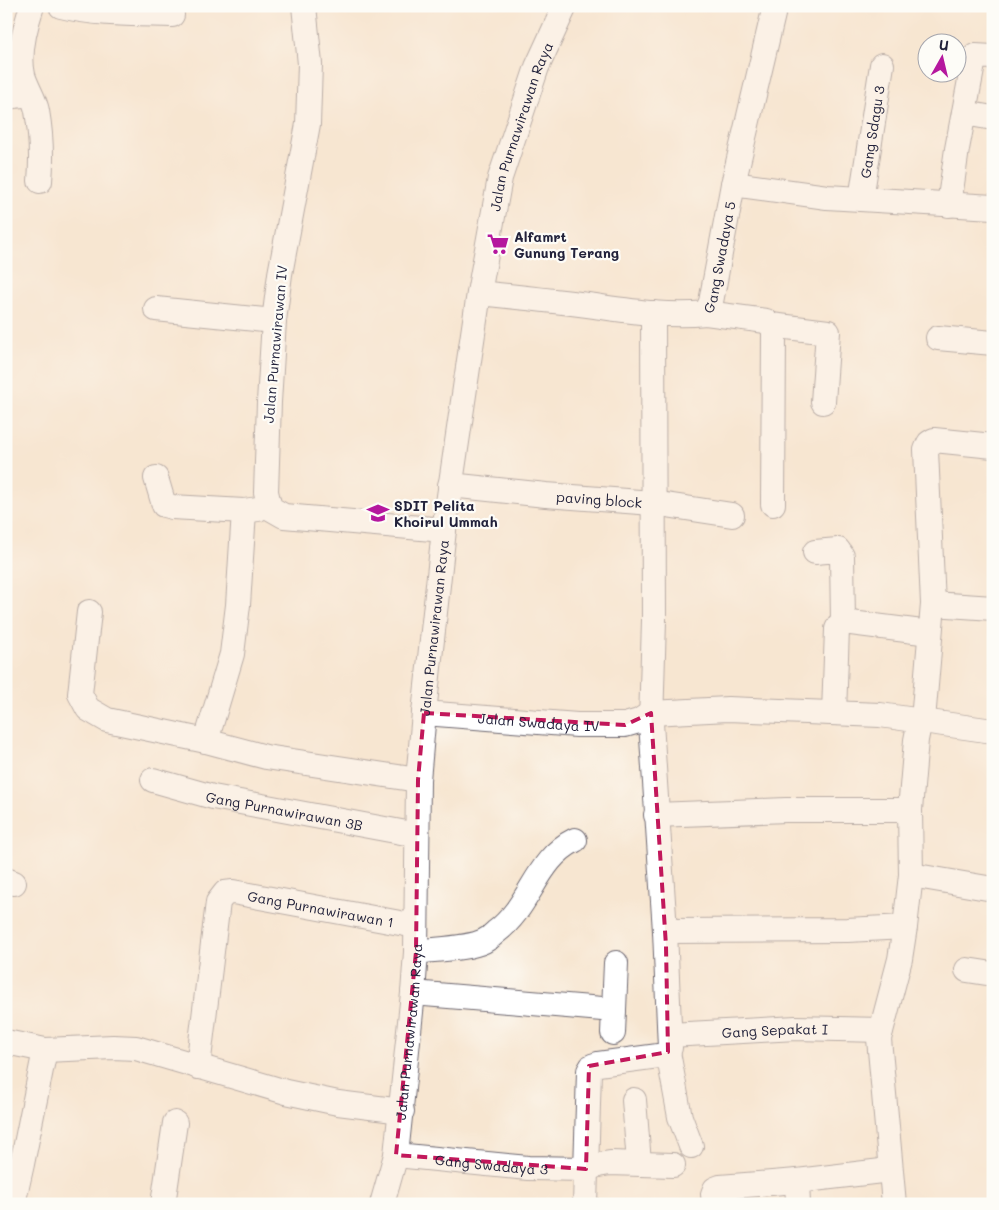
<svg xmlns="http://www.w3.org/2000/svg" width="999" height="1210" viewBox="0 0 999 1210" font-family="Mali,sans-serif">
  <style>
    .lines { fill: none; stroke-linecap: round; stroke-linejoin: round }
    .minor-casing { stroke: #6d6770; stroke-width: 26 }
    .minor { stroke: #fff; stroke-width: 24 }
    .marked { fill: none; stroke: #c2185b; stroke-width: 4; stroke-dasharray: 10 6; stroke-linejoin: round }
    .labels { text-anchor: middle; dominant-baseline: central; stroke-width: 4.5; stroke-linejoin: round; paint-order: stroke }
    .street-label { font-size: 14px; fill: #22223b; stroke: #fdfcf7 }
    .poi-label { font-size: 14px; font-weight: bold; fill: #22223b; stroke: #fdfcf7; text-anchor: start }
  </style>
  <rect width="100%" height="100%" fill="#fdfcf7"/>
  <filter id="ink" filterUnits="userSpaceOnUse"><feTurbulence type="fractalNoise" baseFrequency=".02" numOctaves="2"/><feDisplacementMap in="SourceGraphic" scale="10" xChannelSelector="R" yChannelSelector="G"/><feConvolveMatrix kernelMatrix="1 2 1 2 8 2 1 2 1" color-interpolation-filters="sRGB"/></filter>
  <filter id="wash" filterUnits="userSpaceOnUse"><feTurbulence type="fractalNoise" baseFrequency=".0096" numOctaves="4" result="noise"/><feDisplacementMap in="SourceGraphic" scale="20" xChannelSelector="R" yChannelSelector="G"/><feGaussianBlur stdDeviation="1.12" result="paint"/><feColorMatrix in="noise" values="0 0 0 0 0 0 0 0 0 0 0 0 0 0 0 0 0 1.4 0 .05"/><feComposite in="paint" operator="in"/></filter>
  <g filter="url(#wash)">
    <rect width="100%" height="100%" fill="#f7e6d1"/>
  </g>
  <g filter="url(#ink)">
    <g class="lines">
      <!-- minor casing -->
      <g class="minor-casing">
        <g id="minor">
          <path d="M32,6c-7,21 -14,47 -9,69 3,12 12,24 14,36 4,23 5,47 3,70"/>
          <path d="M61,6c36,9 74,8 111,9"/>
          <path d="M304,6l6,58 -2,60 -28,150 -6,47 -5,81 -3,90 4,16 14,8 160,14"/>
          <path d="M6,97l24,-3"/>
          <path d="M964,113l29,5"/>
          <path d="M733,184l94,13 166,10"/>
          <path id="s1" d="M861,199l21,-134"/>
          <path d="M949,205l8,-56 17,-90 1,-3 18,1"/>
          <path id="s2" d="M479,293c39,4 77,8 116,13 36,5 74,11 111,7l5,-11 22,-118 42,-178"/>
          <path d="M156,309l118,12"/>
          <path d="M706,313l60,8 5,4 57,7 -5,70"/>
          <path d="M771,325l3,6 -1,173"/>
          <path d="M938,338l55,5"/>
          <path d="M156,478l8,27 8,2 72,4 14,-2"/>
          <path id="s3" d="M450,485l96,10 107,8 79,12"/>
          <path d="M815,552l23,-2 4,6 1,66"/>
          <path d="M933,604l60,4"/>
          <path d="M89,612l-9,82 8,15 19,11 99,21 60,16 152,23"/>
          <path id="s4" d="M424,713l153,12h48l14,-4 12,-8 77,-4 152,6 113,16"/>
          <path d="M834,713l3,-84 2,-4 4,-3 87,11"/>
          <path d="M206,741l26,-87 6,-49 6,-94"/>
          <path id="s5" d="M153,780l60,17 204,38"/>
          <path d="M656,815l130,-5h124"/>
          <path d="M911,875l82,14"/>
          <path d="M6,880l8,3"/>
          <path d="M665,931l182,-1 58,-3"/>
          <path d="M416,952c19,-3 52,-3 68,-11 4,-2 9,-6 12,-9 35,-26 40,-73 79,-92"/>
          <path d="M967,970l26,4"/>
          <path d="M413,993l201,17"/>
          <path d="M613,1033l3,-70"/>
          <path id="s6" d="M670,1035l126,-7 85,2"/>
          <path d="M6,1042l39,8 68,-3 23,1 150,44 52,11 64,8"/>
          <path d="M668,1052l12,65 11,29"/>
          <path id="s7" d="M198,1067l20,-165 7,-9 8,-1 183,34"/>
          <path d="M634,1100l5,63"/>
          <path id="s8" d="M396,1155l132,13 58,1 12,-4 12,-2 63,2"/>
          <path d="M797,1181l1,23"/>
          <path d="M13,1204l9,-40 23,-114"/>
          <path d="M163,1204l12,-81"/>
          <path id="s9" d="M382,1204l14,-49 17,-162 3,-41 2,-172 6,-67 20,-183 35,-237 21,-115 37,-111 28,-61"/>
          <path d="M585,1204l4,-133 3,-5 6,-2 68,-9 4,-7 -5,-117 -14,-208 3,-103 -1,-307"/>
          <path d="M714,1204l-1,-10 2,-5 5,-2 77,-6 93,-11"/>
          <path d="M894,1204l-15,-165 21,-80 5,-32 6,-52 -1,-65 6,-70 2,-10 5,-10 10,-116 -7,-154 3,-7 5,-3 59,6"/>
        </g>
      </g>
      <!-- minor -->
      <use href="#minor" class="minor"/>
    </g>
  </g>
  <!-- marked area -->
  <path d="M0 0H999V1210H0ZM424,713l201,12 26,-12 15,233 2,106 -79,14 -3,103 -190,-14 20,-203 2,-172z" fill="#f7e6d1" fill-opacity=".55" fill-rule="evenodd"/>
  <path class="marked" d="M424,713l201,12 26,-12 15,233 2,106 -79,14 -3,103 -190,-14 20,-203 2,-172z"/>
  <!-- icons -->
  <defs>
    <g id="supermarket-bare" transform="scale(1.725)"><path d="M-6-5.5h2.5l.6 2H6L4.5 2H-2.5L-4.4-4H-6ZM-1.5 3.2a1.3 1.3 0 1 0 .1 0ZM3 3.2a1.3 1.3 0 1 0 .1 0Z" fill="#b5179e" stroke="#fdfcf7" stroke-width="2.5" paint-order="stroke"/></g>
    <g id="school-bare" transform="scale(1.725)"><path d="M0-5L7-2L0 1L-7-2ZM-4 1L0 2.5L4 1V4Q0 6-4 4Z" fill="#b5179e" stroke="#fdfcf7" stroke-width="2.5" paint-order="stroke"/></g>
  </defs>
  <g fill-rule="evenodd">
    <use href="#supermarket-bare" x="498" y="244"/>
    <use href="#school-bare" x="378" y="513"/>
  </g>
  <g class="labels">
    <!-- street labels -->
    <g class="street-label">
      <text stroke="none"><textPath href="#s9" startOffset="1090">Jalan Purnawirawan Raya</textPath></text>
      <text stroke="none"><textPath href="#s1" startOffset="68">Gang Sdagu 3</textPath></text>
      <text stroke="none"><textPath href="#s2" startOffset="286">Gang Swadaya 5</textPath></text>
      <text transform="translate(275 344) rotate(-85)">Jalan Purnawirawan IV</text>
      <text stroke="none"><textPath href="#s3" startOffset="150">paving block</textPath></text>
      <text stroke="none"><textPath href="#s9" startOffset="580">Jalan Purnawirawan Raya</textPath></text>
      <text stroke="none"><textPath href="#s4" startOffset="115">Jalan Swadaya IV</textPath></text>
      <text stroke="none"><textPath href="#s5" startOffset="135">Gang Purnawirawan 3B</textPath></text>
      <text stroke="none"><textPath href="#s7" startOffset="275">Gang Purnawirawan 1</textPath></text>
      <text stroke="none"><textPath href="#s6" startOffset="105">Gang Sepakat I</textPath></text>
      <text stroke="none"><textPath href="#s9" startOffset="175">Jalan Purnawirawan Raya</textPath></text>
      <text stroke="none"><textPath href="#s8" startOffset="96">Gang Swadaya 3</textPath></text>
    </g>
    <!-- poi labels -->
    <g class="poi-label">
      <text x="514" y="236">Alfamrt<tspan x="514" dy="16">Gunung Terang</tspan></text>
      <text x="394" y="505">SDIT Pelita<tspan x="394" dy="16">Khoirul Ummah</tspan></text>
    </g>
  </g>
  <!-- margin -->
  <rect width="999" height="1210" fill="none" stroke="#fdfcf7" stroke-width="25"/>
  <!-- north arrow -->
  <g transform="translate(942 58) rotate(8)"><circle r="24" fill="#fdfcf7" stroke="#a5a5ac"/>
  <path d="M0-4L9 19L0 12L-9 19Z" fill="#b5179e"/>
  <text y="-8" font-size="14" font-weight="bold" text-anchor="middle" fill="#22223b">U</text>
  </g>
</svg>
